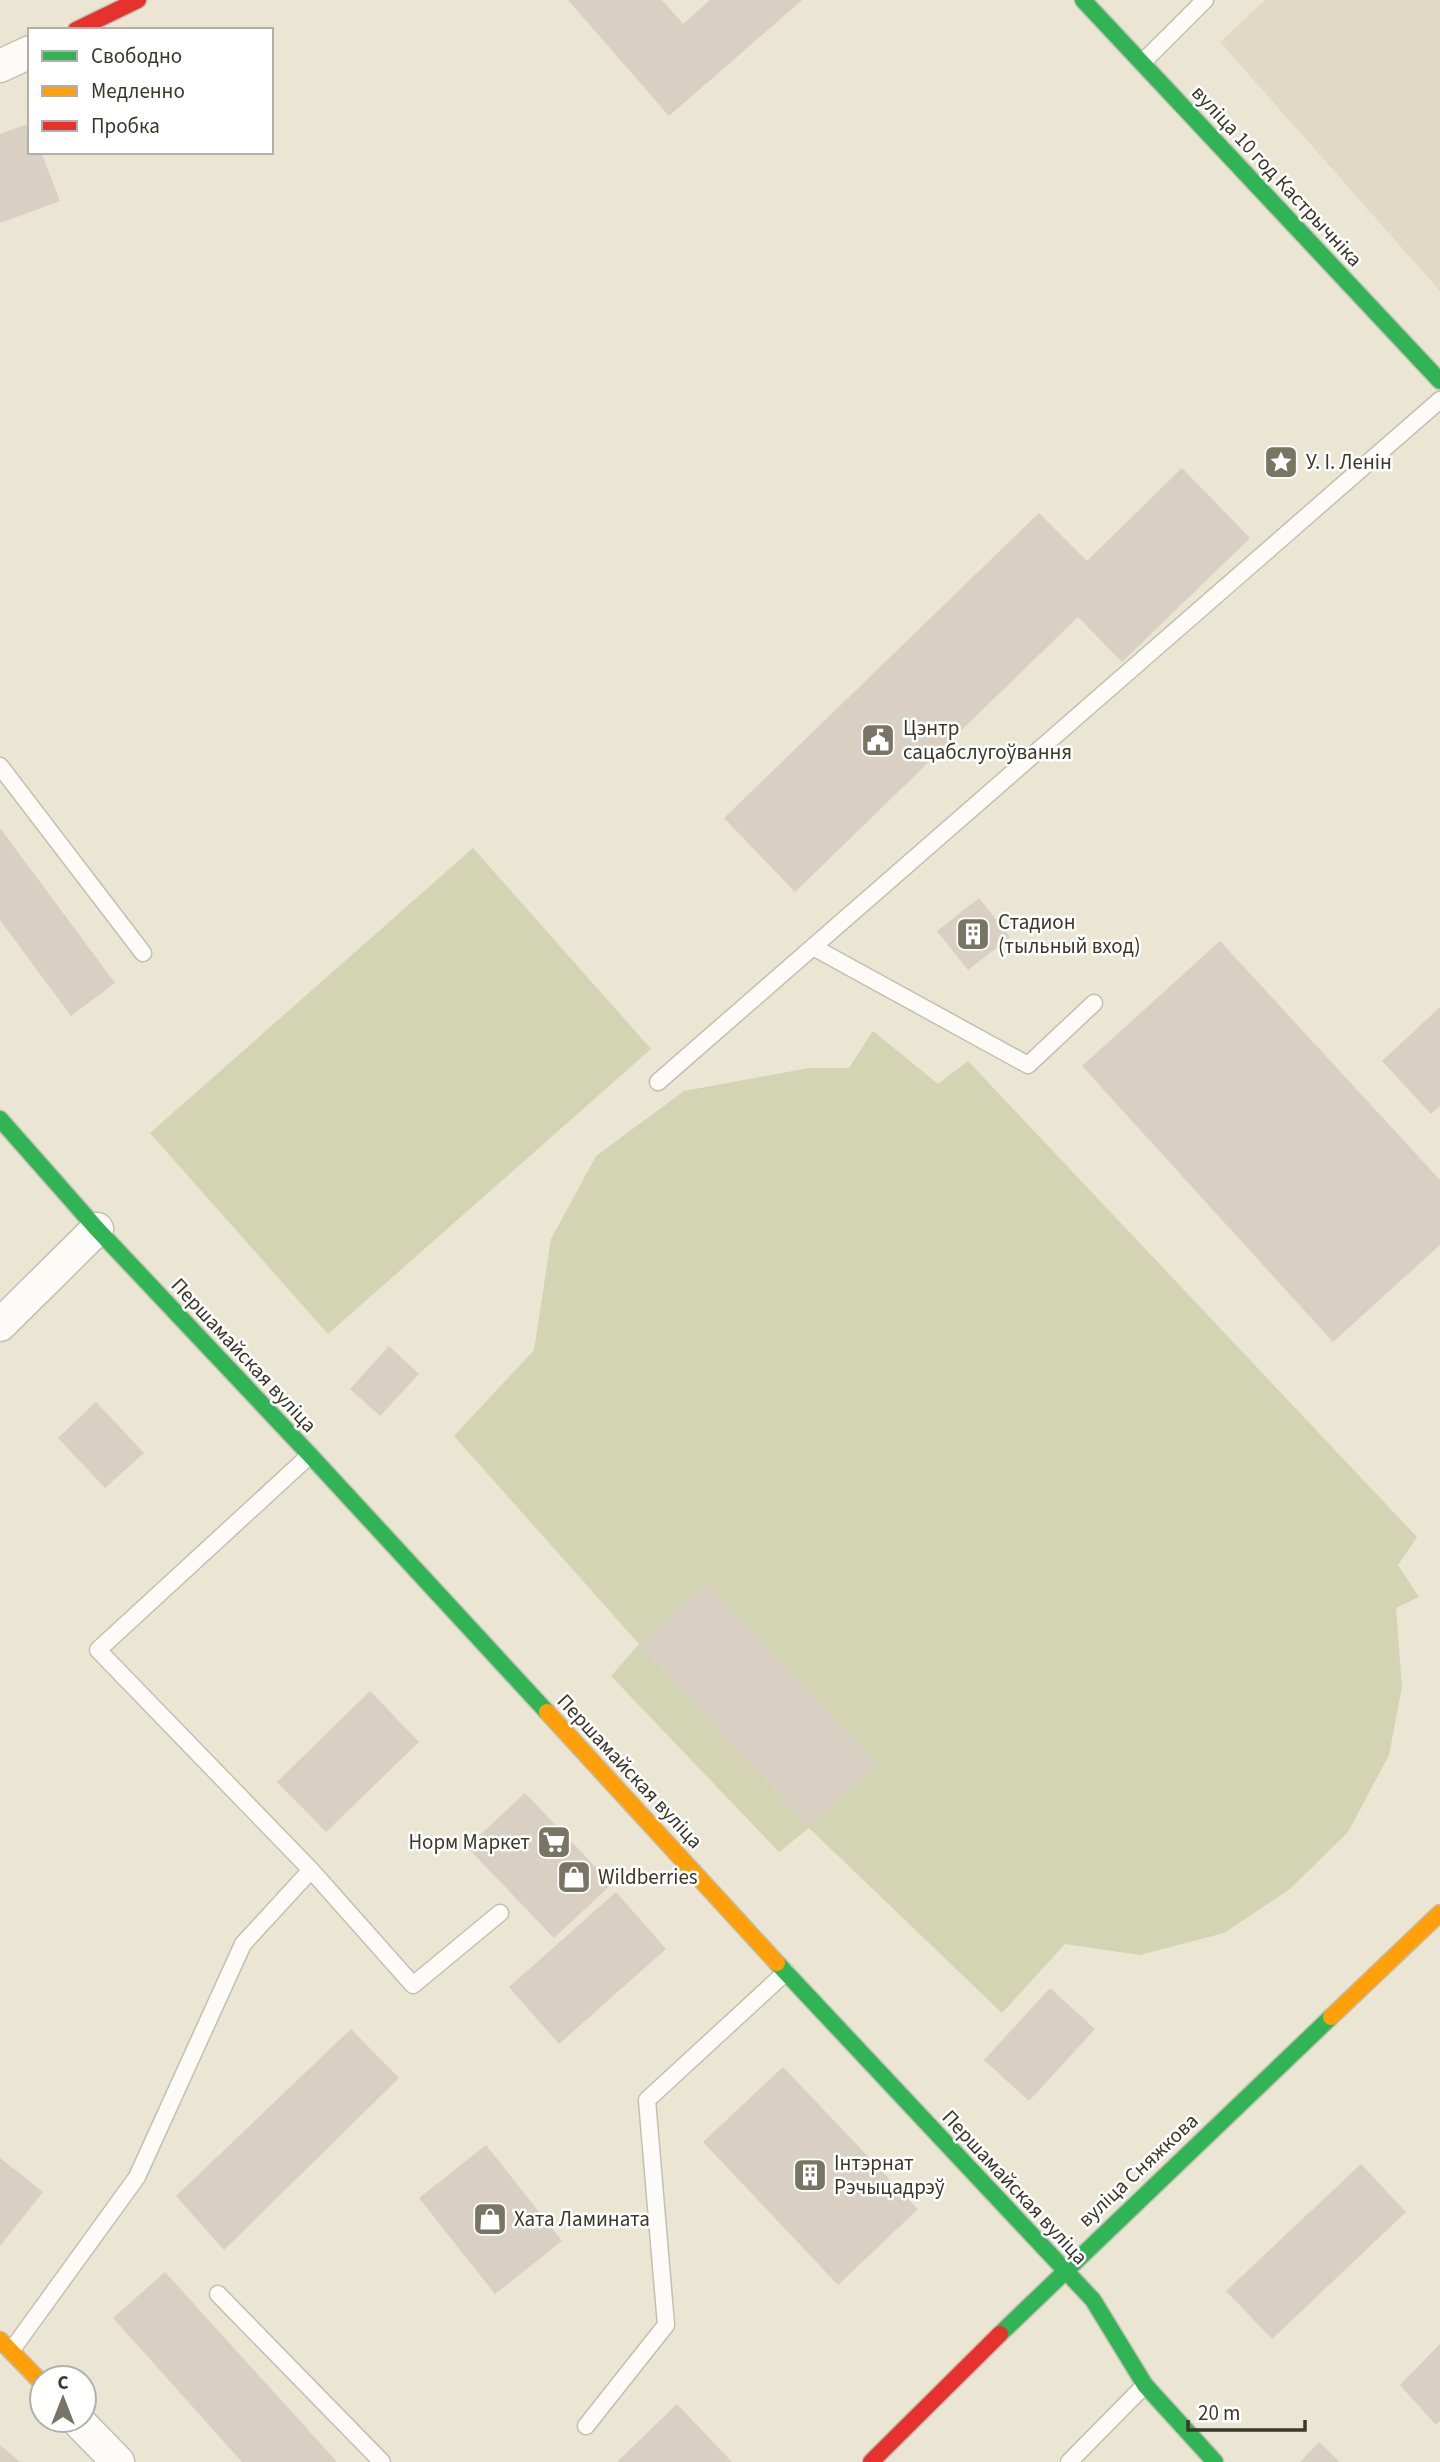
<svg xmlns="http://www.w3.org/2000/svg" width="1440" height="2462" viewBox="0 0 1440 2462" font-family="'Source Sans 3',sans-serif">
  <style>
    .industrial { fill: #e2d8c6 }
    .green { fill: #d2d4b4 }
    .building { fill: #d9cfc2 }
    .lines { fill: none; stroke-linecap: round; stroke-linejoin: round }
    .lane-casing { stroke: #c3c0b1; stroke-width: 19 }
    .street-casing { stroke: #c3c0b1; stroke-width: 35 }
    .fast-casing { stroke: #c3c0b1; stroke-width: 19 }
    .slow-casing { stroke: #c3c0b1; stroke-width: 19 }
    .jam-casing { stroke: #c3c0b1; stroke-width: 19 }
    .lane { stroke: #fcfbf8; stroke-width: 16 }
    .street { stroke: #fcfbf8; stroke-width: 32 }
    .fast { stroke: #30b455; stroke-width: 16 }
    .slow { stroke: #ff9f0a; stroke-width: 16 }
    .jam { stroke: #e5322d; stroke-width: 16 }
    .labels { text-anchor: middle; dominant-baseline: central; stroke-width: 5; stroke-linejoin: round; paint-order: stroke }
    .street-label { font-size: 21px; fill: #3a382a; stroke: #fff }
    .poi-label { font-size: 21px; fill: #3a382a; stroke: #fff; text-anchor: start }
  </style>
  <rect width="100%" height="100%" fill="#eae6d3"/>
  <!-- industrial -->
  <path class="industrial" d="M1265,0h175v291l-220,-249z"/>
  <!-- green -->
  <path class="green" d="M473,848l178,201 -323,285 -178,-201z
    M873,1031l65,53 30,-23 449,476 -19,28 21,32 -23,11 6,79 -13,68 -41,77 -58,57 -66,44 -84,22 -75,-11 -63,69 -193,-185 -30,24 -168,-176 28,-32 -185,-208 80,-86 17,-111 45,-83 88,-65 125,-23h40z"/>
  <!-- building -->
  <path class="building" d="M568,0h94l21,24 27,-24h92l-133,116z
    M30,123v29h11l19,49 -60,22v-89z
    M1182,468l68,70 -128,124 -44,-45 -283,275 -71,-74 315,-305 48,48z
    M0,828l115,155 -44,33 -71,-96z
    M979,898l31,39 -42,33 -31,-39z
    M1220,941l220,239v65l-107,97 -251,-276z
    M1440,1007v99l-9,8 -49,-53z
    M389,1346l30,28 -39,42 -30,-27z
    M96,1402l48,51 -39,35 -47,-50z
    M706,1582l170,182 -67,63 -170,-182z
    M370,1691l49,51 -93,90 -49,-50z
    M525,1793l87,91 -58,54 -87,-91z
    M616,1892l50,57 -107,95 -50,-57z
    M1050,1988l45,41 -66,72 -45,-41z
    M351,2029l48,49 -175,172 -48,-54z
    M783,2067l135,142 -80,76 -135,-143z
    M486,2145l76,96 -67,53 -76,-96z
    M0,2158l43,34 -43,54z
    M1361,2164l45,48 -134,127 -46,-48z
    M165,2272l172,190h-95l-129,-144z
    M1440,2344v77l-4,4 -36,-40z
    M677,2404l55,58h-115z
    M1319,2442l21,20h-40z
    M0,2445l20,17h-20z"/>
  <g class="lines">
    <!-- lane casing -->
    <g class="lane-casing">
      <path id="lane" d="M1142,63l63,-63
        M0,766l143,187
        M813,947l215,118 66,-62
        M658,1082l782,-682
        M311,1870l102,115 87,-72
        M218,2294l164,168
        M11,2351l126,-174 106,-233 68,-74 -213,-220 212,-195
        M586,2426l80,-101 -19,-225 139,-128
        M1069,2462l76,-77"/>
    </g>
    <!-- street casing -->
    <g class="street-casing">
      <path id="street" d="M0,66l30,-14
        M0,1325l97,-96
        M77,2420l41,42"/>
    </g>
    <!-- fast casing -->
    <g class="fast-casing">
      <path id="fast" d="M1083,0l357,381
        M0,1119l97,110 213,226 237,257
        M777,1963l316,337 52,85 70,77
        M1000,2334l331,-317"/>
    </g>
    <!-- slow casing -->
    <g class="slow-casing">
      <path id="slow" d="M547,1712l230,251
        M1331,2017l109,-104
        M0,2340l42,43"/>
    </g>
    <!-- jam casing -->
    <g class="jam-casing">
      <path id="jam" d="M76,30l62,-30
        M871,2462l129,-128"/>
    </g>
    <!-- lane -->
    <use href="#lane" class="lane"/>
    <!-- street -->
    <use href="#street" class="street"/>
    <!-- fast -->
    <use href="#fast" class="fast"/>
    <!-- slow -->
    <use href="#slow" class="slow"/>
    <!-- jam -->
    <use href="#jam" class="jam"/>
  </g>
  <!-- icons -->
  <defs>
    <g id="sight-square" transform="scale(1.75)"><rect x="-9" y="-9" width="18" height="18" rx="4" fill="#787565" stroke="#fff"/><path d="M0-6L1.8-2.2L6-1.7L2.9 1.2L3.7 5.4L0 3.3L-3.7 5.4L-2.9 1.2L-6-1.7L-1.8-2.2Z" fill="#fff"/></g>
    <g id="civic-square" transform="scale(1.75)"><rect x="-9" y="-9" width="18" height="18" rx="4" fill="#787565" stroke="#fff"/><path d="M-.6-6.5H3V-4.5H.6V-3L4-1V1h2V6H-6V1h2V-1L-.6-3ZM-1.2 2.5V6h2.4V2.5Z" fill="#fff"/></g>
    <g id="building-square" transform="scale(1.75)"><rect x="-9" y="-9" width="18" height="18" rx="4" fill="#787565" stroke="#fff"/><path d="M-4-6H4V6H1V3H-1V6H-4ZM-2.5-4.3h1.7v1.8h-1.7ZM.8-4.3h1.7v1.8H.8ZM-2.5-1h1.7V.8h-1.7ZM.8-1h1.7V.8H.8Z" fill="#fff"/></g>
    <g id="supermarket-square" transform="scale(1.75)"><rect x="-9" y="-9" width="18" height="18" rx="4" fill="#787565" stroke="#fff"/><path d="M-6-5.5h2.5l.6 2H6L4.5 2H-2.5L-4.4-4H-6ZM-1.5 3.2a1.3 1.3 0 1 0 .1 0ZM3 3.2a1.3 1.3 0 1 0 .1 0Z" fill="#fff"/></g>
    <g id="shop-square" transform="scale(1.75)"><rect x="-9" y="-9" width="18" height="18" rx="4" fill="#787565" stroke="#fff"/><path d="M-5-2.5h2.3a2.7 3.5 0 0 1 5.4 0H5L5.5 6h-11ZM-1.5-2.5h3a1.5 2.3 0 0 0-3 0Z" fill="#fff"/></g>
  </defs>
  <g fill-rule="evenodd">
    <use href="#sight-square" x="1281" y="462"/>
    <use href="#civic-square" x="878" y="740"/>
    <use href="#building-square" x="973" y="934"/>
    <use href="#supermarket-square" x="554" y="1842"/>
    <use href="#shop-square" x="574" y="1877"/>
    <use href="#building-square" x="810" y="2175"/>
    <use href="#shop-square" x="490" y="2219"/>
  </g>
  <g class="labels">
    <!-- street labels -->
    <g class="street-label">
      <text transform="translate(1277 176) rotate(47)">вуліца 10 год Кастрычніка</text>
      <text transform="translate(244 1355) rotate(47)">Першамайская вуліца</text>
      <text transform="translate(630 1771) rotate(47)">Першамайская вуліца</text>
      <text transform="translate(1138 2170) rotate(-43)">вуліца Сняжкова</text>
      <text transform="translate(1015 2187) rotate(47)">Першамайская вуліца</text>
    </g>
    <!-- poi labels -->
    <g class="poi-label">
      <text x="1306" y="462">У. І. Ленін</text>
      <text x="903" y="728">Цэнтр<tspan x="903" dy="24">сацабслугоўвання</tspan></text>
      <text x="998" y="922">Стадион<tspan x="998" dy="24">(тыльный вход)</tspan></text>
      <text x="530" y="1842" text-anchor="end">Норм Маркет</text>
      <text x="598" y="1877">Wildberries</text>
      <text x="834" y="2163">Інтэрнат<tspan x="834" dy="24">Рэчыцадрэў</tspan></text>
      <text x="514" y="2219">Хата Ламината</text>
    </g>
  </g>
  <!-- legend -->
  <rect x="28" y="28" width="245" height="126" fill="#ffffff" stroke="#b0afaa" stroke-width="2"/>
  <rect x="42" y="51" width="35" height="10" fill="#30b455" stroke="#b0afaa" stroke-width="2"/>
  <text x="91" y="63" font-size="21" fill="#3a382a">Свободно</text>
  <rect x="42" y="86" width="35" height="10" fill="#ff9f0a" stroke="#b0afaa" stroke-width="2"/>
  <text x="91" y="98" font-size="21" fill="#3a382a">Медленно</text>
  <rect x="42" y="121" width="35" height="10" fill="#e5322d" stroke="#b0afaa" stroke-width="2"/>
  <text x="91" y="133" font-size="21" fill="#3a382a">Пробка</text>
  <!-- north arrow -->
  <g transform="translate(63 2399)"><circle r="33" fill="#ffffff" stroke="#b0afaa" stroke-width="2"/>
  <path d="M0-5L12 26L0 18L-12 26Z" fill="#787565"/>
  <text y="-10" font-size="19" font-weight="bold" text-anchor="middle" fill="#3a382a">С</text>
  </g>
  <!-- scale -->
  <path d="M1188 2420v10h117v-10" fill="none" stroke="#3a382a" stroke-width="3.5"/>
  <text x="1198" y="2420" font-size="21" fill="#3a382a" stroke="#ffffff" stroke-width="5" paint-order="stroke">20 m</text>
</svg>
